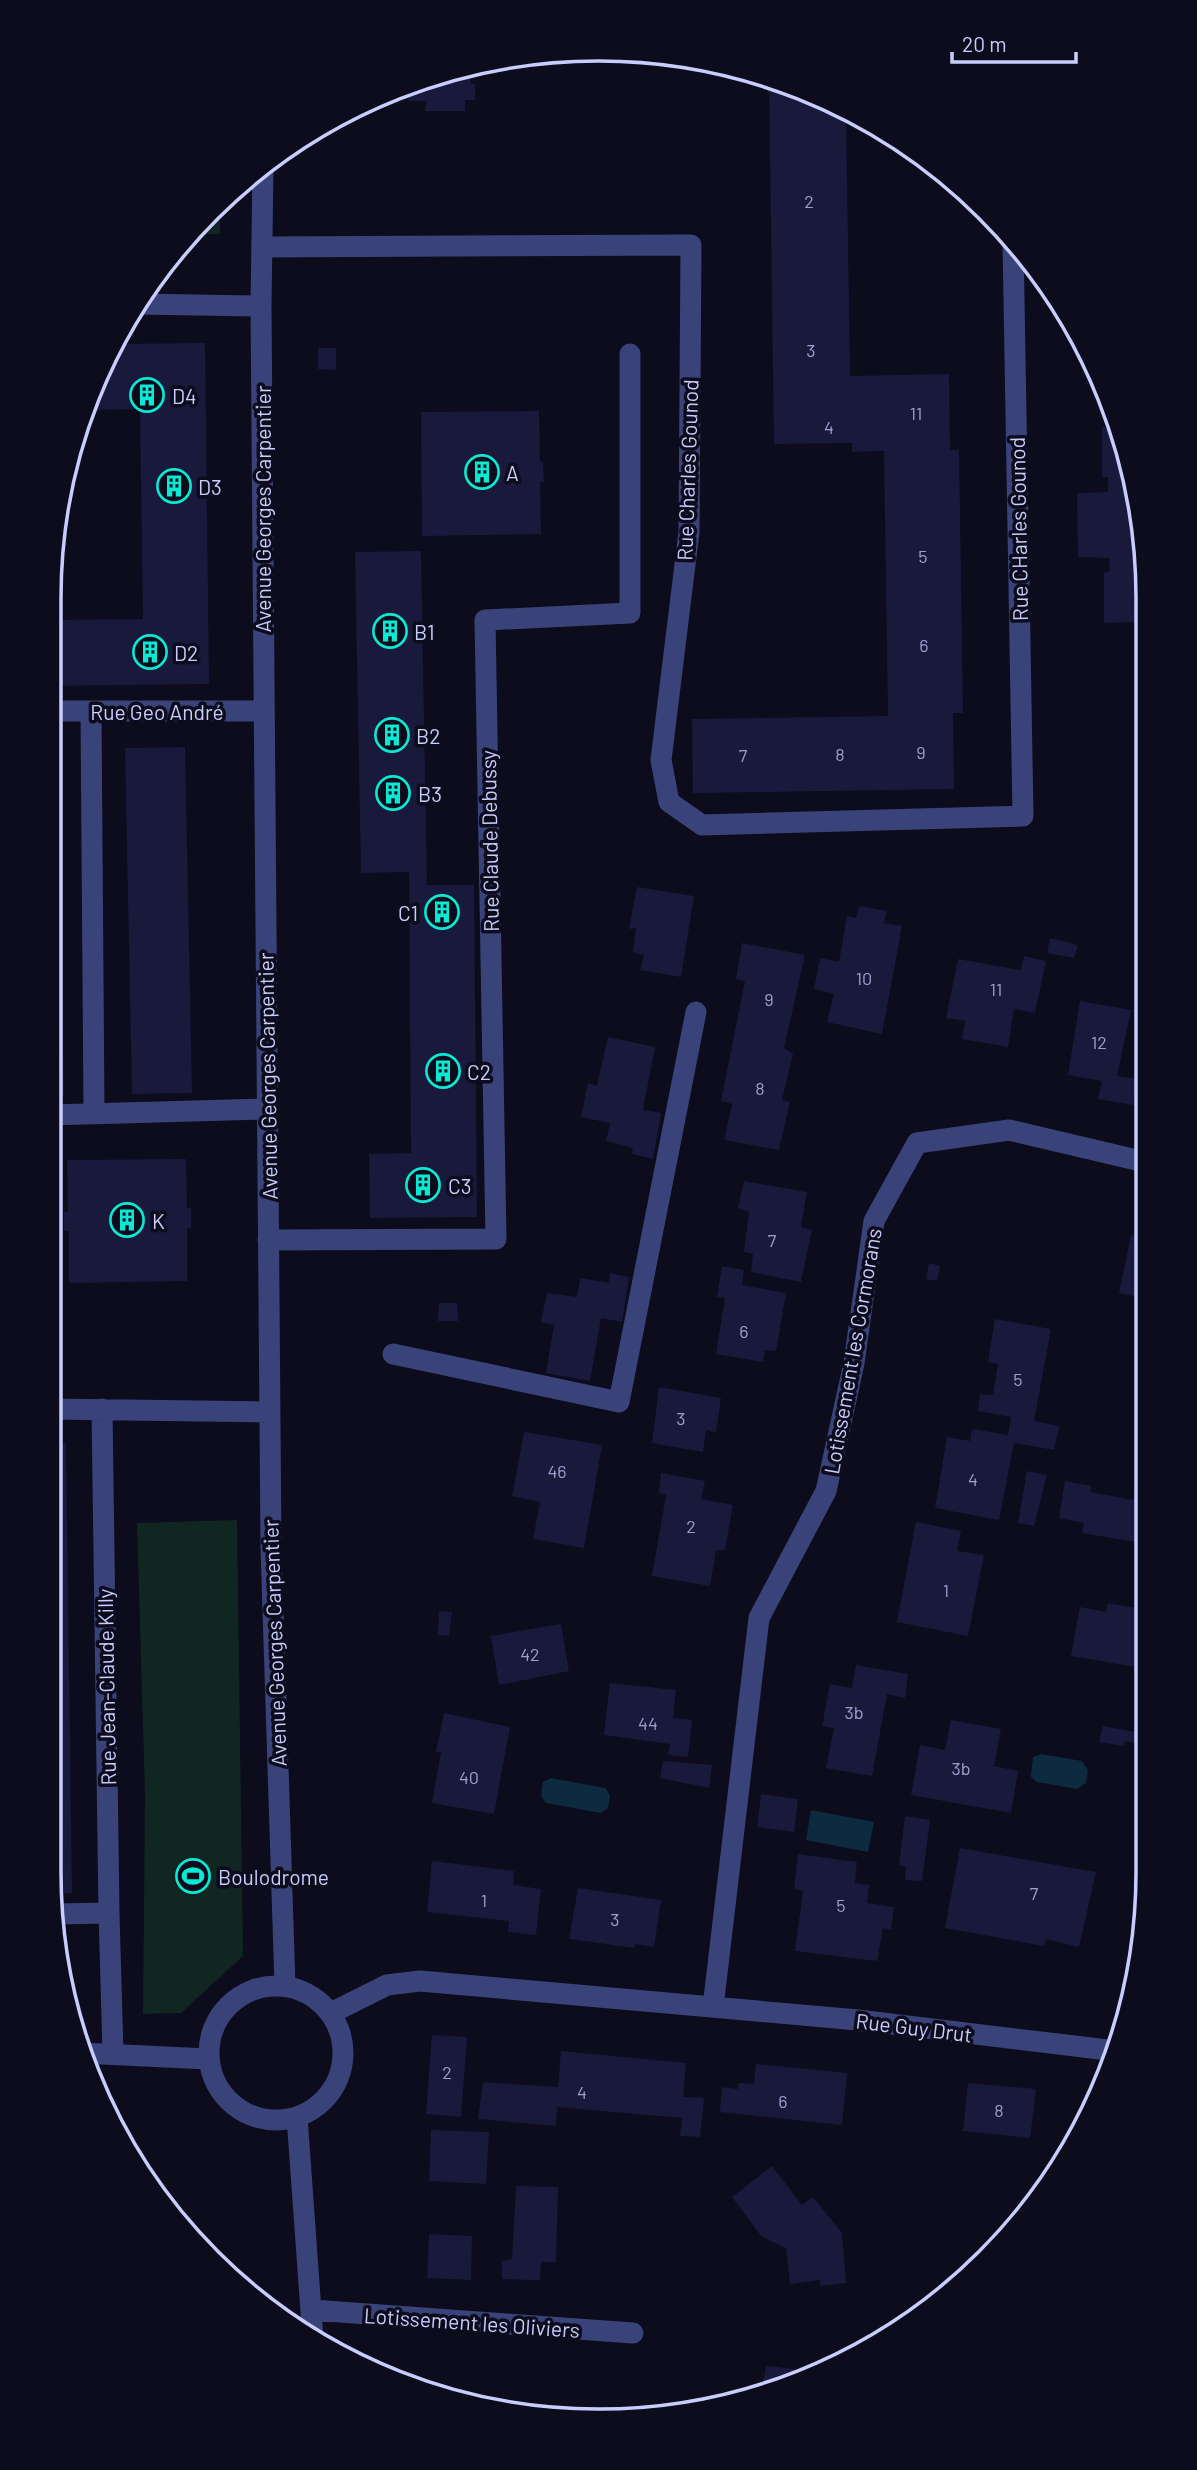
<svg xmlns="http://www.w3.org/2000/svg" width="1197" height="2470" viewBox="0 0 1197 2470" font-family="Barlow,sans-serif">
  <style>
    .green { fill: #0f2621 }
    .water { fill: #0d2a3f }
    .building { fill: #19193c }
    .lines { fill: none; stroke-linecap: round; stroke-linejoin: round }
    .minor { stroke: #394379; stroke-width: 21 }
    .labels { text-anchor: middle; dominant-baseline: central; stroke-width: 7; stroke-linejoin: round; paint-order: stroke }
    .number-label { font-size: 18px; fill: #9da0cd }
    .poi-label { font-size: 21px; fill: #c9cdfd; stroke: #0c0c1c; text-anchor: start }
    .street-label { font-size: 21px; fill: #c9cdfd; stroke: #0c0c1c }
    .rim { fill: none; stroke: #c9cdfd; stroke-width: 3.5 }
  </style>
  <rect width="100%" height="100%" fill="#0c0c1c"/>
  <!-- green -->
  <path class="green" d="M220,201v33h-30z
    M237,1520l6,436 -62,57 -38,1 2,-220 -8,-271z"/>
  <!-- water -->
  <path class="water" d="M1041,1754l41,7 6,9 -2,13 -9,6 -40,-7 -6,-5 2,-20z
    M551,1778l54,10 5,7 -2,13 -7,5 -55,-10 -5,-7 2,-14z
    M811,1810l63,12 -6,30 -62,-12z"/>
  <!-- building -->
  <path class="building" d="M474,65v5h-4l1,14h4v16h-10v11h-40l1,-10h-18v-16z
    M769,79l40,12 37,21 4,264 99,-2 1,76h9l4,263h-10l1,76 -261,4 -1,-74 196,-3 -4,-265 -32,1v-9l-78,1z
    M205,343l4,341 -160,2v-66l94,-1 -3,-210 -56,1 7,-22 24,-44z
    M318,348h18v22l-18,-1z
    M539,411l1,51h3l1,20h-4l1,52 -119,2 -1,-124z
    M1102,427h15l26,99 1,96 -40,1v-50l6,-2 -1,-13 -31,-1 -1,-64 31,-1v-15h-6z
    M421,551l6,334h47l3,332 -107,1 -1,-64 42,-1 -2,-281 -48,1 -6,-321z
    M185,747l7,346 -60,1 -7,-346z
    M49,749h9l6,346h-15z
    M637,887l57,9 -13,81 -41,-7 4,-15 -11,-3 3,-24 -7,1z
    M859,906l28,5 -3,12 18,3 -20,108 -55,-12 7,-28 -20,-5 6,-31 19,4 8,-46 9,2z
    M1050,938l28,7 -4,13 -27,-5z
    M742,943l63,12 -21,93 9,6 -11,46 8,2 -11,48 -55,-10 8,-36 -11,-3 24,-120 -9,-2z
    M1024,956l22,5 -11,52 -21,-4 -6,38 -46,-8 3,-18 -19,-3 12,-59 63,11z
    M1080,1001l51,9 -14,66 21,3 -5,26 -35,-6 4,-18 -34,-6z
    M608,1037l47,10 -12,63 18,3 -8,46 -21,-5 1,-6 -27,-7 4,-18 -29,-6 7,-34 9,3z
    M186,1159l1,49h4v20h-4v53l-118,2v-52h-5v-19l4,-1 -1,-51z
    M744,1181l63,11 -6,35 11,3 -11,52 -50,-10 2,-18 -9,-2 5,-40 -11,-4z
    M1131,1235l15,3v61l-27,-6z
    M929,1263l11,3 -3,15 -11,-2z
    M722,1266l22,4 -2,15 44,8 -10,58 -11,-1 -2,12 -47,-8 9,-56 -8,-1z
    M610,1273l19,4 -7,45 -21,-4 -11,63 -44,-8 8,-48 -13,-3 6,-29 30,4 3,-19 29,5z
    M439,1303h18l1,18h-20z
    M995,1319l56,10 -17,92 25,5 -5,24 -40,-7 -15,77 -64,-12 12,-71 23,4 2,-12 36,6 3,-18 -33,-6 2,-17 13,1 5,-31 -10,-2z
    M1145,1374l1,1v45l-8,-2z
    M659,1387l62,11 -5,34 -10,-2 -3,22 -51,-9z
    M524,1432l78,13 -18,103 -51,-9 7,-37 -28,-6z
    M49,1443h17l6,450 -19,1 -4,-22z
    M1139,1469l8,1v74l-65,-11 2,-10 -25,-5 6,-37 26,5v6l42,8z
    M1027,1471l20,4 -13,51 -16,-3z
    M661,1473l44,8 -4,18 32,6 -8,45h-9l-6,36 -58,-10 14,-81 -7,-2z
    M916,1522l45,9 -4,20 27,4 -16,81 -71,-14z
    M1108,1603l39,7v59l-76,-13 9,-49 26,5z
    M439,1611l13,1 -3,24 -11,-1z
    M561,1624l8,47 -70,14 -8,-49z
    M856,1665l52,9 -3,24 -18,-4 -15,82 -46,-8 8,-40 -12,-2 8,-42 22,4z
    M610,1683l66,7 -3,28 19,2 -4,37 -20,-2 2,-11 -66,-9z
    M444,1713l66,14 -16,87 -62,-11 9,-51h-5z
    M951,1720l50,9 -7,37 24,5 -7,42 -100,-18 9,-50 25,5z
    M1103,1726l38,7 -2,11 -14,-3 -1,5 -25,-4z
    M663,1761l49,4 -3,23 -49,-10z
    M761,1794l37,5 -4,33 -37,-5z
    M905,1816l25,4 -8,61 -17,-1 1,-13 -7,-2z
    M960,1848l136,24 -17,75 -33,-8 -2,7 -99,-18z
    M798,1854l59,8 -2,21 14,2 -2,18 27,4 -3,23 -8,-2 -6,33 -82,-10 8,-60 -9,-2z
    M432,1861l82,10 -1,14 28,4 -5,46 -28,-3 1,-11 -82,-9z
    M578,1888l83,12 -7,47 -19,-3v4l-66,-9z
    M432,2035l35,2 -6,80 -35,-3z
    M561,2051l125,12 -3,34 21,1 -4,39 -20,-1 2,-18 -125,-11 -1,19 -78,-7 5,-37 75,5z
    M756,2064l91,9 -5,52 -122,-13 2,-25 16,2 1,-6 15,1z
    M968,2083l68,6 -6,49 -67,-7z
    M431,2130l58,2 -3,52 -57,-3z
    M772,2166l30,39 11,-8 29,36 4,50 -26,3v-6l-30,4 -4,-36 -24,-11 -30,-40z
    M516,2186l42,1 -2,75h-15l-1,18 -38,-1v-18l10,-2z
    M429,2234l43,2 -1,44 -44,-2z
    M766,2366l11,1 40,5 -55,16z"/>
  <g class="lines">
    <!-- minor -->
    <path class="minor" d="M263,167l-2,139 10,1242 14,438
      M262,247l429,-2 -2,287 -28,228 8,42 33,23 321,-9 -10,-574
      M136,304l125,2
      M49,711h215
      M91,711l3,402
      M49,1115l218,-6
      M268,1240l228,-1 -11,-619 145,-7v-259
      M393,1354l226,48 77,-390
      M49,1409l220,3
      M109,1913l4,141
      M56,1914l53,-1 -7,-504
      M209 2053a67 67 0 1 1 134 0a67 67 0 1 1-134 0Z
      M713,2007l46,-389 67,-127 28,-128 20,-142 43,-78 92,-13 136,32
      M331,2013l56,-28 33,-4 438,39 258,31
      M81,2053l127,6
      M297,2117l16,222
      M312,2310l321,23"/>
  </g>
  <!-- icons -->
  <defs>
    <g id="building-ring" transform="scale(1.75)"><circle r="9.5" fill="#0c0c1c" stroke="#09e9d4" stroke-width="1.5"/><path d="M-4-6H4V6H1V3H-1V6H-4ZM-2.5-4.3h1.7v1.8h-1.7ZM.8-4.3h1.7v1.8H.8ZM-2.5-1h1.7V.8h-1.7ZM.8-1h1.7V.8H.8Z" fill="#09e9d4"/></g>
    <g id="stadium-ring" transform="scale(1.75)"><circle r="9.5" fill="#0c0c1c" stroke="#09e9d4" stroke-width="1.5"/><path d="M0-5a6.5 5 0 1 0 0 10a6.5 5 0 1 0 0-10ZM-3.5-1.8h7v3.6h-7Z" fill="#09e9d4"/></g>
  </defs>
  <g fill-rule="evenodd">
    <use href="#building-ring" x="147" y="395"/>
    <use href="#building-ring" x="482" y="472"/>
    <use href="#building-ring" x="174" y="486"/>
    <use href="#building-ring" x="390" y="631"/>
    <use href="#building-ring" x="150" y="652"/>
    <use href="#building-ring" x="392" y="735"/>
    <use href="#building-ring" x="393" y="793"/>
    <use href="#building-ring" x="442" y="912"/>
    <use href="#building-ring" x="443" y="1071"/>
    <use href="#building-ring" x="423" y="1185"/>
    <use href="#building-ring" x="127" y="1220"/>
    <use href="#stadium-ring" x="193" y="1876"/>
  </g>
  <g class="labels">
    <!-- number labels -->
    <g class="number-label">
      <text x="809" y="201">2</text>
      <text x="811" y="350">3</text>
      <text x="916" y="413">11</text>
      <text x="829" y="427">4</text>
      <text x="923" y="556">5</text>
      <text x="924" y="645">6</text>
      <text x="921" y="752">9</text>
      <text x="840" y="754">8</text>
      <text x="743" y="755">7</text>
      <text x="864" y="978">10</text>
      <text x="996" y="989">11</text>
      <text x="769" y="999">9</text>
      <text x="1099" y="1042">12</text>
      <text x="760" y="1088">8</text>
      <text x="772" y="1240">7</text>
      <text x="744" y="1331">6</text>
      <text x="1018" y="1379">5</text>
      <text x="681" y="1418">3</text>
      <text x="557" y="1471">46</text>
      <text x="973" y="1479">4</text>
      <text x="691" y="1526">2</text>
      <text x="946" y="1590">1</text>
      <text x="530" y="1654">42</text>
      <text x="854" y="1712">3b</text>
      <text x="648" y="1723">44</text>
      <text x="961" y="1768">3b</text>
      <text x="469" y="1777">40</text>
      <text x="1034" y="1893">7</text>
      <text x="484" y="1900">1</text>
      <text x="841" y="1905">5</text>
      <text x="615" y="1919">3</text>
      <text x="447" y="2072">2</text>
      <text x="582" y="2092">4</text>
      <text x="783" y="2101">6</text>
      <text x="999" y="2110">8</text>
    </g>
    <!-- poi labels -->
    <g class="poi-label">
      <text x="172" y="395">D4</text>
      <text x="506" y="472">A</text>
      <text x="198" y="486">D3</text>
      <text x="414" y="631">B1</text>
      <text x="174" y="652">D2</text>
      <text x="416" y="735">B2</text>
      <text x="418" y="793">B3</text>
      <text x="418" y="912" text-anchor="end">C1</text>
      <text x="467" y="1071">C2</text>
      <text x="448" y="1185">C3</text>
      <text x="152" y="1220">K</text>
      <text x="218" y="1876">Boulodrome</text>
    </g>
    <!-- street labels -->
    <g class="street-label">
      <text transform="translate(687 470) rotate(-88)">Rue Charles Gounod</text>
      <text transform="translate(262 509) rotate(-90)">Avenue Georges Carpentier</text>
      <text transform="translate(1018 529) rotate(-91)">Rue CHarles Gounod</text>
      <text x="157" y="711">Rue Geo André</text>
      <text transform="translate(489 841) rotate(-91)">Rue Claude Debussy</text>
      <text transform="translate(267 1076) rotate(-91)">Avenue Georges Carpentier</text>
      <text transform="translate(852 1351) rotate(-80)">Lotissement les Cormorans</text>
      <text transform="translate(274 1643) rotate(-92)">Avenue Georges Carpentier</text>
      <text transform="translate(106 1687) rotate(-91)">Rue Jean-Claude Killy</text>
      <text transform="translate(914 2027) rotate(7)">Rue Guy Drut</text>
      <text transform="translate(472 2322) rotate(4)">Lotissement les Oliviers</text>
    </g>
  </g>
  <!-- crop -->
  <path d="M0 0H1197V2470H0ZM598 61H599A537 537 0 0 1 1136 598V1872A537 537 0 0 1 599 2409H598A537 537 0 0 1 61 1872V598A537 537 0 0 1 598 61Z" fill="#0c0c1c" fill-rule="evenodd"/>
  <path class="rim" d="M598 61H599A537 537 0 0 1 1136 598V1872A537 537 0 0 1 599 2409H598A537 537 0 0 1 61 1872V598A537 537 0 0 1 598 61Z"/>
  <!-- scale -->
  <path d="M952 52v10h124v-10" fill="none" stroke="#c9cdfd" stroke-width="3.5"/>
  <text x="962" y="52" font-size="21" fill="#c9cdfd" stroke="#0c0c1c" stroke-width="5" paint-order="stroke">20 m</text>
</svg>
